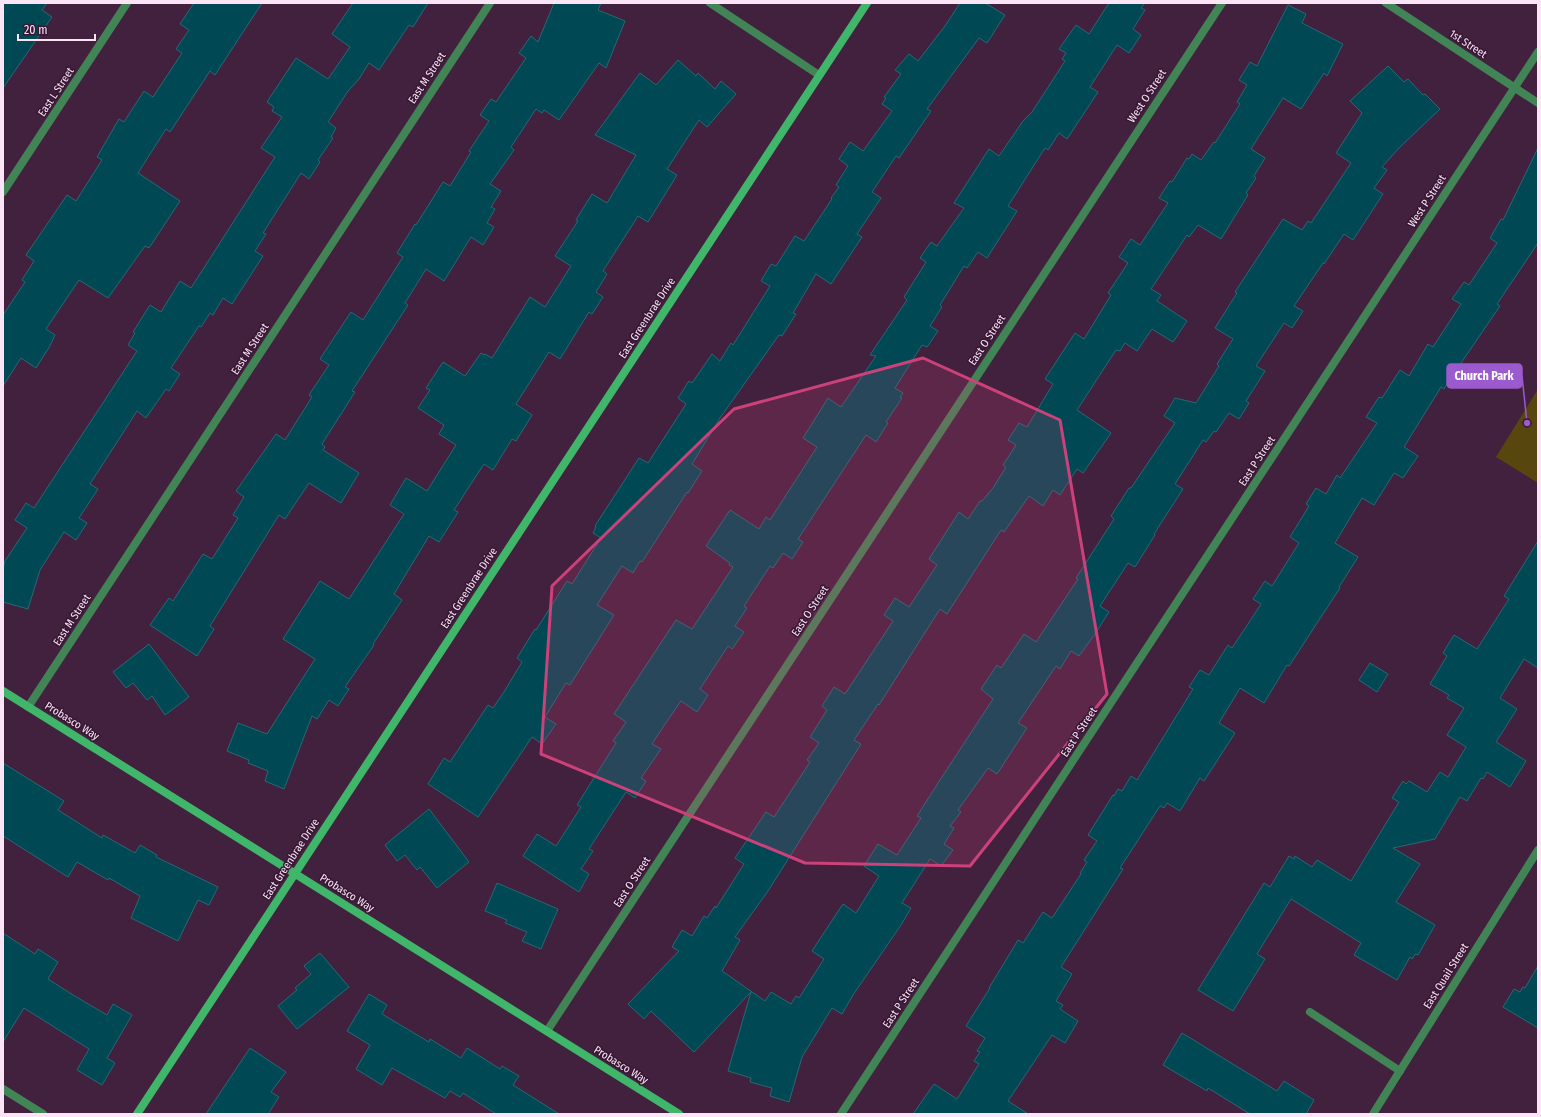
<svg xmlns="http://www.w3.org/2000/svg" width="1541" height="1117" viewBox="0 0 1541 1117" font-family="'Fira Sans Condensed',sans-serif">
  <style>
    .green { fill: #57470f }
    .building { fill: #004954; stroke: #286874 }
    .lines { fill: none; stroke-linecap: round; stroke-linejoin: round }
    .lane { stroke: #418556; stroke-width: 8 }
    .street { stroke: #418556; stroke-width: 8 }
    .secondary { stroke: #3fb66a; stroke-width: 8 }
    .marked { fill: #cd417a; fill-opacity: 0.2; stroke: #cd417a; stroke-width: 3; stroke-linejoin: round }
    .labels { text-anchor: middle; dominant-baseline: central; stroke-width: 3; stroke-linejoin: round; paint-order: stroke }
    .street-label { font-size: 11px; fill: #fae4f6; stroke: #371733 }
    .leader { fill: none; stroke: #9b5acd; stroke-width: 1.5 }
    .callout-dot { fill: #9b5acd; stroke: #371733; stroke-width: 1.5 }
    .callout { fill: #9b5acd; stroke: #9b5acd; stroke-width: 1.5 }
    .callout-label { font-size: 12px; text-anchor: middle; font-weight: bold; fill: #fff }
  </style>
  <rect width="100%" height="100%" fill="#42213e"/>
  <!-- green -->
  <path class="green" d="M1538,389v94l-42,-26z"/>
  <!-- building -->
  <path class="building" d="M3,3h44l-5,7 10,7 -49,71z
    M194,3h68l-47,72 -5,-4 -40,61 -4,-3 -28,44 42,28 -31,47 -4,-2 -37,52 -29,-18 -33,49 9,6 -5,11 -14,22 -15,-10 -18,28v-71l22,-33 -3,-2 12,-19 -8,-6 41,-60 9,6 26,-41 -5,-3 22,-38 5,3 20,-31 9,6 29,-44 -6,-4 13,-19 -9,-6z
    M353,3h75l-15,24 -4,-2 -30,45 -10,-7 -10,16 -11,12 -20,31 8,6 -5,9 2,1 -15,22 2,2 -11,17 -8,-6 -38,60 3,1 -11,17 8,5 -31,48 -9,-6 -10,17 -3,-2 -9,14 -2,-1 -28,42 9,6 -11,17 -3,-2 -20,29 -9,-7 -47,73 8,5 -19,29 8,5 -11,17 -12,-8 -24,38 -12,39 -25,-7v-34l2,-7 22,-33 -12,-8 11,-17 8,5 103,-157 -9,-6 7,-12 -2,-1 17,-27 11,7 19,-31 11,7 84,-131 -14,-9 21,-31 -10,-6 2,-4 -7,-5 29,-44 32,21 22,-32 -18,-13z
    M554,3h47l-3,7 27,11 -19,47 -7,-5 -40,57 -15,-10 -2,3 -6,-4 -25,38 3,3 -24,34 11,7 -10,16 4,2 -8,14 7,4 -11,18 -12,-8 -27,44 -18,-12 -21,34 3,2 -56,86 3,1 -33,52 3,3 -2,3 36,23 -18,30 -32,-20 -24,36 -6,-4 -69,111 4,3 -17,27 -47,-31 19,-27 4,3 30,-47 9,5 26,-41 -5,-3 11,-18 -8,-6 40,-57 9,6 27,-43 -3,-2 20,-30 -9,-6 31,-47 12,8 40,-63 -6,-4 18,-29 1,1 27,-43 7,4 21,-34 -2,-1 20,-30 -9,-6 11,-16 5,3 30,-44 -7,-5 12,-17 7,6z
    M960,3h25l20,12 -18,28 -8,-5 -52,71 4,2 -32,47 -3,-2 -24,36 9,6 -24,36 5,3 -31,47 -15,-10 -23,39 3,1 -14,22 -3,-1 -59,83 -28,46 10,7 -14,22 -1,-1 -45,70 -2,-1 -7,12 -11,-7 -25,39 17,10 -44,70 -4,-2 -21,34 11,7 -14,20 -10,-7 -54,80 -50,-33 16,-26 6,4 38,-57 5,3 11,-16 18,-30 -5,-4 18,-29 1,1 31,-49 5,3 29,-46 -8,-5 3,-6 -1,-1 7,-11 37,-57 9,5 38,-59 -8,-6 11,-17 3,2 20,-29 8,7 11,-18 2,2 37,-59 -9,-5 10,-17 5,2 19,-30 9,5 28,-42 -1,-1 8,-11 -3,-2 12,-19 -9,-7 11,-17 13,9 29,-40 -10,-7 4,-6 -2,-1 17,-23 -6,-4 14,-16 9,7 27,-35z
    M1109,3h36l-4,5 4,2 -12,19 8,6 -12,18 -12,-8 -27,42 8,5 -31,47 -8,-6 -11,17 -3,-2 -37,58 9,5 -30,47 -9,-6 -11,16 -3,-2 -24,39 2,2 -12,19 8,5 -11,16 -5,-2 -27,43 8,5 -3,4 2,1 -16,24 2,1 -12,19 -10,-7 -68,104 5,3 -11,17 -9,-6 -10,15 -3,-2 -26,40 3,2 -12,18 9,6 -12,17 -4,-3 -28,43 8,6 -11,17 -16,-11 -16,23 -13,20 9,5 -20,29 5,3 -11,17 -9,-6 -37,57 4,2 -12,18 8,5 -10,18 -56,-36 14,-22 19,12 25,-39 -4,-2 39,-62 -3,-2 13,-19 -12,-8 62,-94 16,9 41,-62 -4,-2 1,-2 -24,-17 24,-36 29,19 7,-12 4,3 47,-73 -14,-9 25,-40 13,9 35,-51 -6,-1 37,-55 -3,-3 22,-35 -6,-4 11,-16 6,4 27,-38 -10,-5 35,-54 10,7 24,-35 9,-9 33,-51 -3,-2 4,-6 -7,-4 17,-24 13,9z
    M1288,5l18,9 -4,9 41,21 -16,32 -3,-3 -23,36 -18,-11 -32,51 14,9 -11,18 2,2 -10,15 2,2 -27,44 -23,-14 -9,12 -2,-2 -36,54 10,6 -4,6 30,20 -14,21 -21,-13 -15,22 -12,-8 -5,8 -4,-1 -39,60 34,23 -28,40 -6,-4 -17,26 -7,-5 -10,16 -14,-10 -25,36 -3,-2 -54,84 -7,-5 -61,96 -1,-1 -24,36 7,4 -93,147 -33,46 5,3 -18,31 43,30 6,-9 20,12 5,-8 3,2 25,-39 -12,-8 31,-47 13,9 23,-37 -15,-10 14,-22 19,11 24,-37 -4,-2 23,-36 53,-81 -12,-10 16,-24 4,3 23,-34 12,8 42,-63 -2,-1 38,-59 -3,-3 18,-28h2l44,-65 -11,-7 11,-18 21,5 23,-37 -2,-2 16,-25 -18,-11 22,-35 -2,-1 48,-73 19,11 6,-9 3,2 40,-60 -15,-10 26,-40 -12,-12 38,-35 16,16 4,-3 15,16 2,-1 15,15 -40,38 -18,20 5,3 -13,18 9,6 -30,46 -9,-6 -20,30 -1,-1 -29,43 9,5 -11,17 -8,-5 -28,43 9,5 -19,30 3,2 -10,16 -10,-6 -13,19 -2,-1 -8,11 -3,-2 -28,44 8,5 -29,45 1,1 -20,32 -7,-4 -28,43 9,6 -14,22 -16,22 -8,-5 -11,18 -4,-3 -38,57 9,5 -30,46 -9,-6 -30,42 3,2 -11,14 4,2 -10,16 9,6 -12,16 -11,-7 -28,44 9,5 -10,17 -48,70 -11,19 -10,-6 -30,49 -13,45 -19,-6 2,-8 -22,-6 1,-4 -23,-7 23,-79 -57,60 -43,-41 -7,8 -16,-15 51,-53 -7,-4 10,-17 10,6 12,-20 3,2 8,-12 1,2 28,-44 -9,-6 31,-46 8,5 36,-55 -3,-2 12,-17 -9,-6 17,-27 -5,-4 12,-19 11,7 48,-73 -9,-6 11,-17 14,9 28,-42 -8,-6 30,-47 9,7 12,-18h2l11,-13 13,-21 -3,-2 13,-20 -8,-5 11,-17 8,4 26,-43 -8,-5 30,-46 9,6 27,-44 -3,-2 20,-30 -9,-6 12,-18 9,6 28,-42 -9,-5 11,-17 2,1 15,-24 2,1 3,-5 9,6 13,-18 1,1 25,-39 -3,-2 10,-17 -8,-5 11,-18 7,4z
    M678,60l18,16 2,-3 17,16 6,-8 15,13 -29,33 -8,-7 -32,49 10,6 -29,47 -10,-6 -35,55 4,3 -11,18 7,5 -11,17 -3,-2 -29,47 -11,-7 -33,52 16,11 -16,26 -4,-2 -19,31 -9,-6 -30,46 4,2 -19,30 -10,-6 -35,58 8,6 -29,44 1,1 -29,42 4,2 -11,17 -9,-6 -12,19 -5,-3 -28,73 -19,-8 3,-10 -20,-8 1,-3 -22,-9 11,-28 29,11 48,-75 -32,-20 37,-58 29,18 55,-85 -14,-9 16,-27 21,13 29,-46 -17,-11 5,-9 -26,-17 12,-18 -4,-2 17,-26 22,14 16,-23 3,2 1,-1 7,4 38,-61 15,10 26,-41 -16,-10 23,-35 -2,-1 16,-26 15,9 29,-48 -41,-20 45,-62 16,12z
    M1538,148v95l-41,61 3,2 -41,60 9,6 -11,16 -9,-6 -4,7 -3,-2 -37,60 14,9 -15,22 -9,-5 -20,32 -12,-7 -27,45 23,14 -19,30 1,1 -51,78 -2,-1 -23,38 -24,-15 -21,35 16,10 -31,48 -4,-3 -20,33 -13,-8 -3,5 -4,-2 -40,62 3,1 -62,98 11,7 -16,27 7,4 -3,4 18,12 -13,22 -13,-8 -44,66 20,13h-115l21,-30 23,15 22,-35 -5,-3 6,-9 -3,-1 8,-13 -19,-12 24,-38h-1l29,-48 5,3 20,-31 9,6 29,-44 -1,-1 7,-11 -3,-2 13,-19 -9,-6 25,-40 1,1 4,-7 4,2 9,-15 6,4 56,-91 -4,-2 11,-17 9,5 19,-30 4,3 18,-27 11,-17 -8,-5 12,-18 7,5 27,-43 -9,-6 19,-31 -3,-2 10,-16 10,6 11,-19 3,3 37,-55 -11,-6 13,-20 3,1 18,-28 9,6 19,-32 5,3 28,-43 -9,-5 12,-17 5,3 28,-42 -7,-5 11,-19 2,1z
    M1538,541v127l-14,-9 -24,39 17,11 -21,33 30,19 -16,26 -23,-15 -4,7 -2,-1 -14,23 -7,-4 -25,42 -42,9 27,16 -24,38 39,23 -17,30 -3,-1 -3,5 -2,-2 -13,23 -43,-25 7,-12 -70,-44 -34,55 8,5 -32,52 -35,-21 66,-107 6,4 19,-31 5,3 1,-3 17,11 5,-7 34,21 48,-79 -7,-4 11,-17 3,3 3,-3 18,11 13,-20 8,5 18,-30 -19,-12 17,-27 -17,-10 2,-3 -19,-11 17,-28 -4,-3 11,-18 23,14 32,-50 -5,-3z
    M149,644l40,53 -24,18 -13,-19 -5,4 -14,-17 -7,5 -13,-16z
    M1370,663l18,11 -11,18 -18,-12z
    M3,763l61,38 -6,9 44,28 1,-3 32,18 5,-8 17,10 -1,2 62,30 -9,18 -11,-5 -20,41 -47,-23 9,-22 -31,-18 -1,2 -31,-18 -9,15 -65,-41z
    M429,809l40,53 -32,26 -17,-21 -3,3 -12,-15 -8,6 -12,-16z
    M497,883l61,26 -17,40 -19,-8 5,-9 -22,-9 2,-3 -22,-9z
    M3,933l32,21 3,-5 20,13 -10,17 25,16 34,20 6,-11 19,11 -25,43 8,5 -13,22 -25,-15 12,-21 -65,-41 -21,34z
    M320,953l29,34 -52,42 -19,-23 19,-16 -2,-2 16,-14 -7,-8z
    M1538,966v62l-35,-21 11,-18 6,3 3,-5 2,1z
    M369,994l18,11 -5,9 47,28 1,-3 31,19 6,-10 33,21 2,-3 17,10 -6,9 46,29h-63l-33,-21 -3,4 -10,-6 -5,7 -53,-30 -10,17 -26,-16 14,-24 -23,-14z
    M1182,1033l95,58 7,-10 30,19 -8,14h-56l-42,-26 -1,3 -44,-26z
    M250,1048l36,24 -15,20 8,5 -11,17h-62z"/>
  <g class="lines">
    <!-- lane -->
    <path class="lane" d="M1310,1012l90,59"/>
    <!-- street -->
    <path class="street" d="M710,3l109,72
      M1386,3l152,100
      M3,192l124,-189
      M28,707l462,-704
      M547,1031l675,-1028
      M3,1089l40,25
      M841,1114l697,-1062
      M1373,1114l165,-264"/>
    <!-- secondary -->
    <path class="secondary" d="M3,691l676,423
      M137,1114l730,-1111"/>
  </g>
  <!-- marked area -->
  <path class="marked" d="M923,358l137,62 47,274 -137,172 -165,-3 -264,-109 11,-168 182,-177z"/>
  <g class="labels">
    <!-- street labels -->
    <g class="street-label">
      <text transform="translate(1468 44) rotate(33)">1st Street</text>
      <text transform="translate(427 78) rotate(-57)">East M Street</text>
      <text transform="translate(56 92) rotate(-57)">East L Street</text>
      <text transform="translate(1147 96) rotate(-57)">West O Street</text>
      <text transform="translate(1427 201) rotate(-57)">West P Street</text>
      <text transform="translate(647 318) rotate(-57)">East Greenbrae Drive</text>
      <text transform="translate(987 340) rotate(-57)">East O Street</text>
      <text transform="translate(250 349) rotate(-57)">East M Street</text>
      <text transform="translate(1257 461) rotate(-57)">East P Street</text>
      <text transform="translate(469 588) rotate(-57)">East Greenbrae Drive</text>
      <text transform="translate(810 611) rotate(-57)">East O Street</text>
      <text transform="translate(72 620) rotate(-57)">East M Street</text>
      <text transform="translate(72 721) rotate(32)">Probasco Way</text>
      <text transform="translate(1079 732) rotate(-57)">East P Street</text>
      <text transform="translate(291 859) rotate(-57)">East Greenbrae Drive</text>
      <text transform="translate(632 882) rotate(-57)">East O Street</text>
      <text transform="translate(347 893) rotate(32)">Probasco Way</text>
      <text transform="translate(1446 976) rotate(-58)">East Quail Street</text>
      <text transform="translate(901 1003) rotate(-57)">East P Street</text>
      <text transform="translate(621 1065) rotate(32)">Probasco Way</text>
    </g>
  </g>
  <!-- callouts -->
  <path class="leader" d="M1527 423L1522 376"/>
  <circle class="callout-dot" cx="1527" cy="423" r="4"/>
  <rect class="callout" x="1447" y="364" width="75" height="24" rx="4"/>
  <g class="callout-label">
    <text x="1484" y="380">Church Park</text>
  </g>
  <!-- border -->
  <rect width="1541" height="1117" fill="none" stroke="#fae4f6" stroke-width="8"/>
  <!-- scale -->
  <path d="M18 34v6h77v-6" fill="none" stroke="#fae4f6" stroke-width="2"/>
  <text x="24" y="34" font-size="12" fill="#fae4f6" stroke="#371733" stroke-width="3" paint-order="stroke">20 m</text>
</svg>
